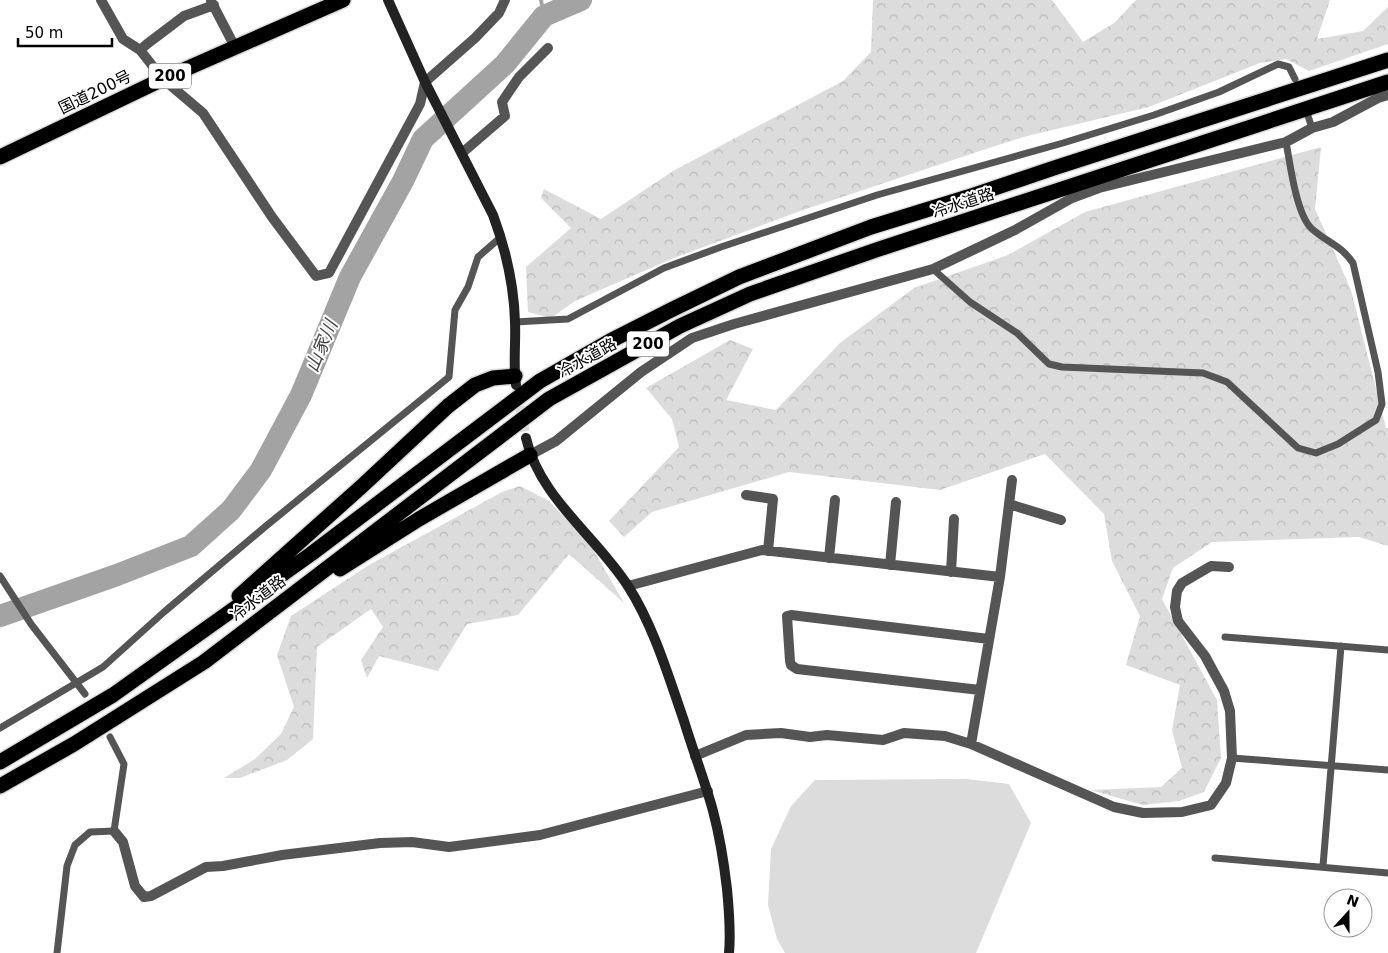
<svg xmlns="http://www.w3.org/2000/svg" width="1388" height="953" viewBox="0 0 1388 953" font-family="'DejaVu Sans','Noto Sans JP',sans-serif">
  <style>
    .green { fill: #dcdcdc }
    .forest { fill: url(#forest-crowns) }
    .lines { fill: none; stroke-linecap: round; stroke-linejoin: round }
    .stream { stroke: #a3a3a3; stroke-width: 4 }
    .river { stroke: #a3a3a3; stroke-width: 22 }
    .secondary-tunnel { stroke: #d9d9d9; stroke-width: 10; stroke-dasharray: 10 5; stroke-linecap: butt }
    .highway-casing { stroke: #dbdbdb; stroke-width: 18 }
    .lane { stroke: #555; stroke-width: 7 }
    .street { stroke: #555; stroke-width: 10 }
    .secondary { stroke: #222; stroke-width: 10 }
    .highway { stroke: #000; stroke-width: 15 }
    .labels { text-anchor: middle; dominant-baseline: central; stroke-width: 4; stroke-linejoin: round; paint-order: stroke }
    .shield { fill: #fff; stroke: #4c4c4c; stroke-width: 1 }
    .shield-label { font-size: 15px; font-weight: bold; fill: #000 }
    .street-label { font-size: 16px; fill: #000; stroke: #fff }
    .water-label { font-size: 18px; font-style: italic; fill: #444; stroke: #fff }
  </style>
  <defs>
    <pattern id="forest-crowns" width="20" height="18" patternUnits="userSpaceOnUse" patternTransform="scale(1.25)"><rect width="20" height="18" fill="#dcdcdc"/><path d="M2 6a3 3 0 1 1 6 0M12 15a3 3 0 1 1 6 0" fill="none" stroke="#bbb"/></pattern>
  </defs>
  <rect width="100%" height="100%" fill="#fff"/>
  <!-- green -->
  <path class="green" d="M967,779l42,5 22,39 -55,130h-191l-8,-14 -9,-34 3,-56 20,-43 24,-26z"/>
  <!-- forest -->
  <path class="forest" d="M873,0h179l31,42 31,-19 22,-23h194l-13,39 46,-8 25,-24v37l-79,27 -23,-12 -26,4 -111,44 -122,29 -41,13 -186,62 -126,47 -99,43 -24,17 -23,-6 -2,-45 45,-39 -30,-30 3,-9 57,30 72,-48 170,-90 28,-29z
    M1321,147l-6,62 36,81 35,138h2v118l-29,-9 -147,5 -39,26 -11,31 55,101 4,58 -17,34 -25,9 -36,4 -53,-15 71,-3 21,-19 -10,-38 8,-45 -54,-20 14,-49 -28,-55 -8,-47 -59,-60 -105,36 -151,-18 -137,40 -28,25 -15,-16 70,-74 -7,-28 -26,-31 84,-48 23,9 -27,51 50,10 64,-67 74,-55 94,-33 77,-43z
    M520,486l29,15 41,43 34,59 -55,-49 -51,61 -51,9 -29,47 -59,-15 -12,22 -6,-18 22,-33 -12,-18 -54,38 -4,92 -26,21 -47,18h-16l31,-19 26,-25 13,-27 -17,-52 14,-39 78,-51 133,-73z"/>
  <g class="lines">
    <!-- stream -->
    <path class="stream" d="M541,0l3,16"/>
    <!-- river -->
    <path class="river" d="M0,616l117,-41 74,-29 40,-36 30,-40 40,-75 49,-118 53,-96 20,-42 82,-75 39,-48 37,-16"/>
    <!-- secondary-tunnel -->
    <path class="secondary-tunnel" d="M517,392l9,46"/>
    <!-- highway casing -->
    <g class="highway-casing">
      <path id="highway" d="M0,157l163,-78 180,-79
        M340,569l79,-50 111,-64
        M239,596l122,-109 87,-81 27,-21 18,-7 22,-2
        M0,762l113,-67 198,-141 229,-173 70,-40 63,-32 66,-32 132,-50 97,-30 86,-29 334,-108
        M0,786l74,-42 130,-82 345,-263 131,-73 70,-32 129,-45 509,-167"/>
    </g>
    <!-- lane -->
    <path class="lane" d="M1308,116l4,12
      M933,269l37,33 47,31 32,31 13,3 141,6 24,9 71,66 18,5 22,-9 38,-24 6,-16 -4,-32 -25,-109c-12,-18 -27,-21 -42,-35 -15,-15 -21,-65 -25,-86
      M515,322l53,-3 96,-51 57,-21 156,-52 186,-52 91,-28 65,-23 59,-28 11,3 6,12
      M0,576l31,48 54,70
      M1225,637l163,13
      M0,728l103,-61 61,-55 102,-86 183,-149 6,-67 13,-23 10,-30 23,-20
      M1232,758l156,12
      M1215,858l173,15
      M1323,866l18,-220
      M57,953l10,-87 8,-21 15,-13 24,-1 10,-67 -14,-27"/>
    <!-- street -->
    <path class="street" d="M101,0l22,39 17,11 23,29 40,34 69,104 44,59 13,-3 91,-169 5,-22 50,-44 24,-25 6,-13
      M211,1l24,46
      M140,50l7,-6 37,-28 30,-11
      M462,153l43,-37 -3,-14 17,-25 29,-29
      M530,455l26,-14 85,-69 51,-34 42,-14 199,-55 82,-39 57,-32 27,-10 187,-46 26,-14 21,-6 45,-24 10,-3
      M746,495l27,4 -5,52
      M1009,504l52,16
      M829,558l6,-58
      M890,565l6,-63
      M951,572l3,-53
      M628,586l134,-36 238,27
      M980,690l-183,-21 -6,-4 -1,-4 -3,-45 4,-1 198,24
      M971,744l29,-167 12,-97
      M695,756l51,-21 35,-2 29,4 17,-2 56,5 21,-7 41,3 26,8 143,63 29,6 39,-1 29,-7 15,-22 6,-25 -2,-47 -6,-20 -19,-35 -27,-35 -3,-14 2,-16 5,-8 29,-17 18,1
      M114,831l9,11 12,44 9,11 7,-1 55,-29 17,-1 59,-11 98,-12 32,-1 37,5 91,-12 168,-44"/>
    <!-- secondary -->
    <path class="secondary" d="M388,0l37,82 68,133c13,35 21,71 22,107 1,21 -2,42 1,63
      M526,438c13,59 70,98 102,148 26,41 40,89 56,135 9,30 21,60 29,90 7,26 11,52 14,78 2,21 4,43 2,64"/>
    <!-- highway -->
    <use href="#highway" class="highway"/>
  </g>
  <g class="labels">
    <!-- shield labels -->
    <g class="shield">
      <rect x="149" y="63.5" width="42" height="25" rx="4"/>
      <rect x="627" y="331.5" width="42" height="25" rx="4"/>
    </g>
    <g class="shield-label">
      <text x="170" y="76">200</text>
      <text x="648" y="344">200</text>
    </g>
    <!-- street labels -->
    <g class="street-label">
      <text transform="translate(95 92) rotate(-26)">国道200号</text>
      <text transform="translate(963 203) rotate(-18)">冷水道路</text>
      <text transform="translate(587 358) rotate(-29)">冷水道路</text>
      <text transform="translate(258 598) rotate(-37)">冷水道路</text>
    </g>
    <!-- water labels -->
    <g class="water-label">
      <text transform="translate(321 346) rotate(-67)">山家川</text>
    </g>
  </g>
  <!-- north arrow -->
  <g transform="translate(1348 913) rotate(21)"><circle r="24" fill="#ffffff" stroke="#999999"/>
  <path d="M0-4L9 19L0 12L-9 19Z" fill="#000000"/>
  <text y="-8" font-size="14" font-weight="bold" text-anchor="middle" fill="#000000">N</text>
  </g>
  <!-- scale -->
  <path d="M18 38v8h94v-8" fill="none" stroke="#000000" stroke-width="2.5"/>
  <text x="25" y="38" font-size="15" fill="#000000" stroke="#ffffff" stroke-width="4" paint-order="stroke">50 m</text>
</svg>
